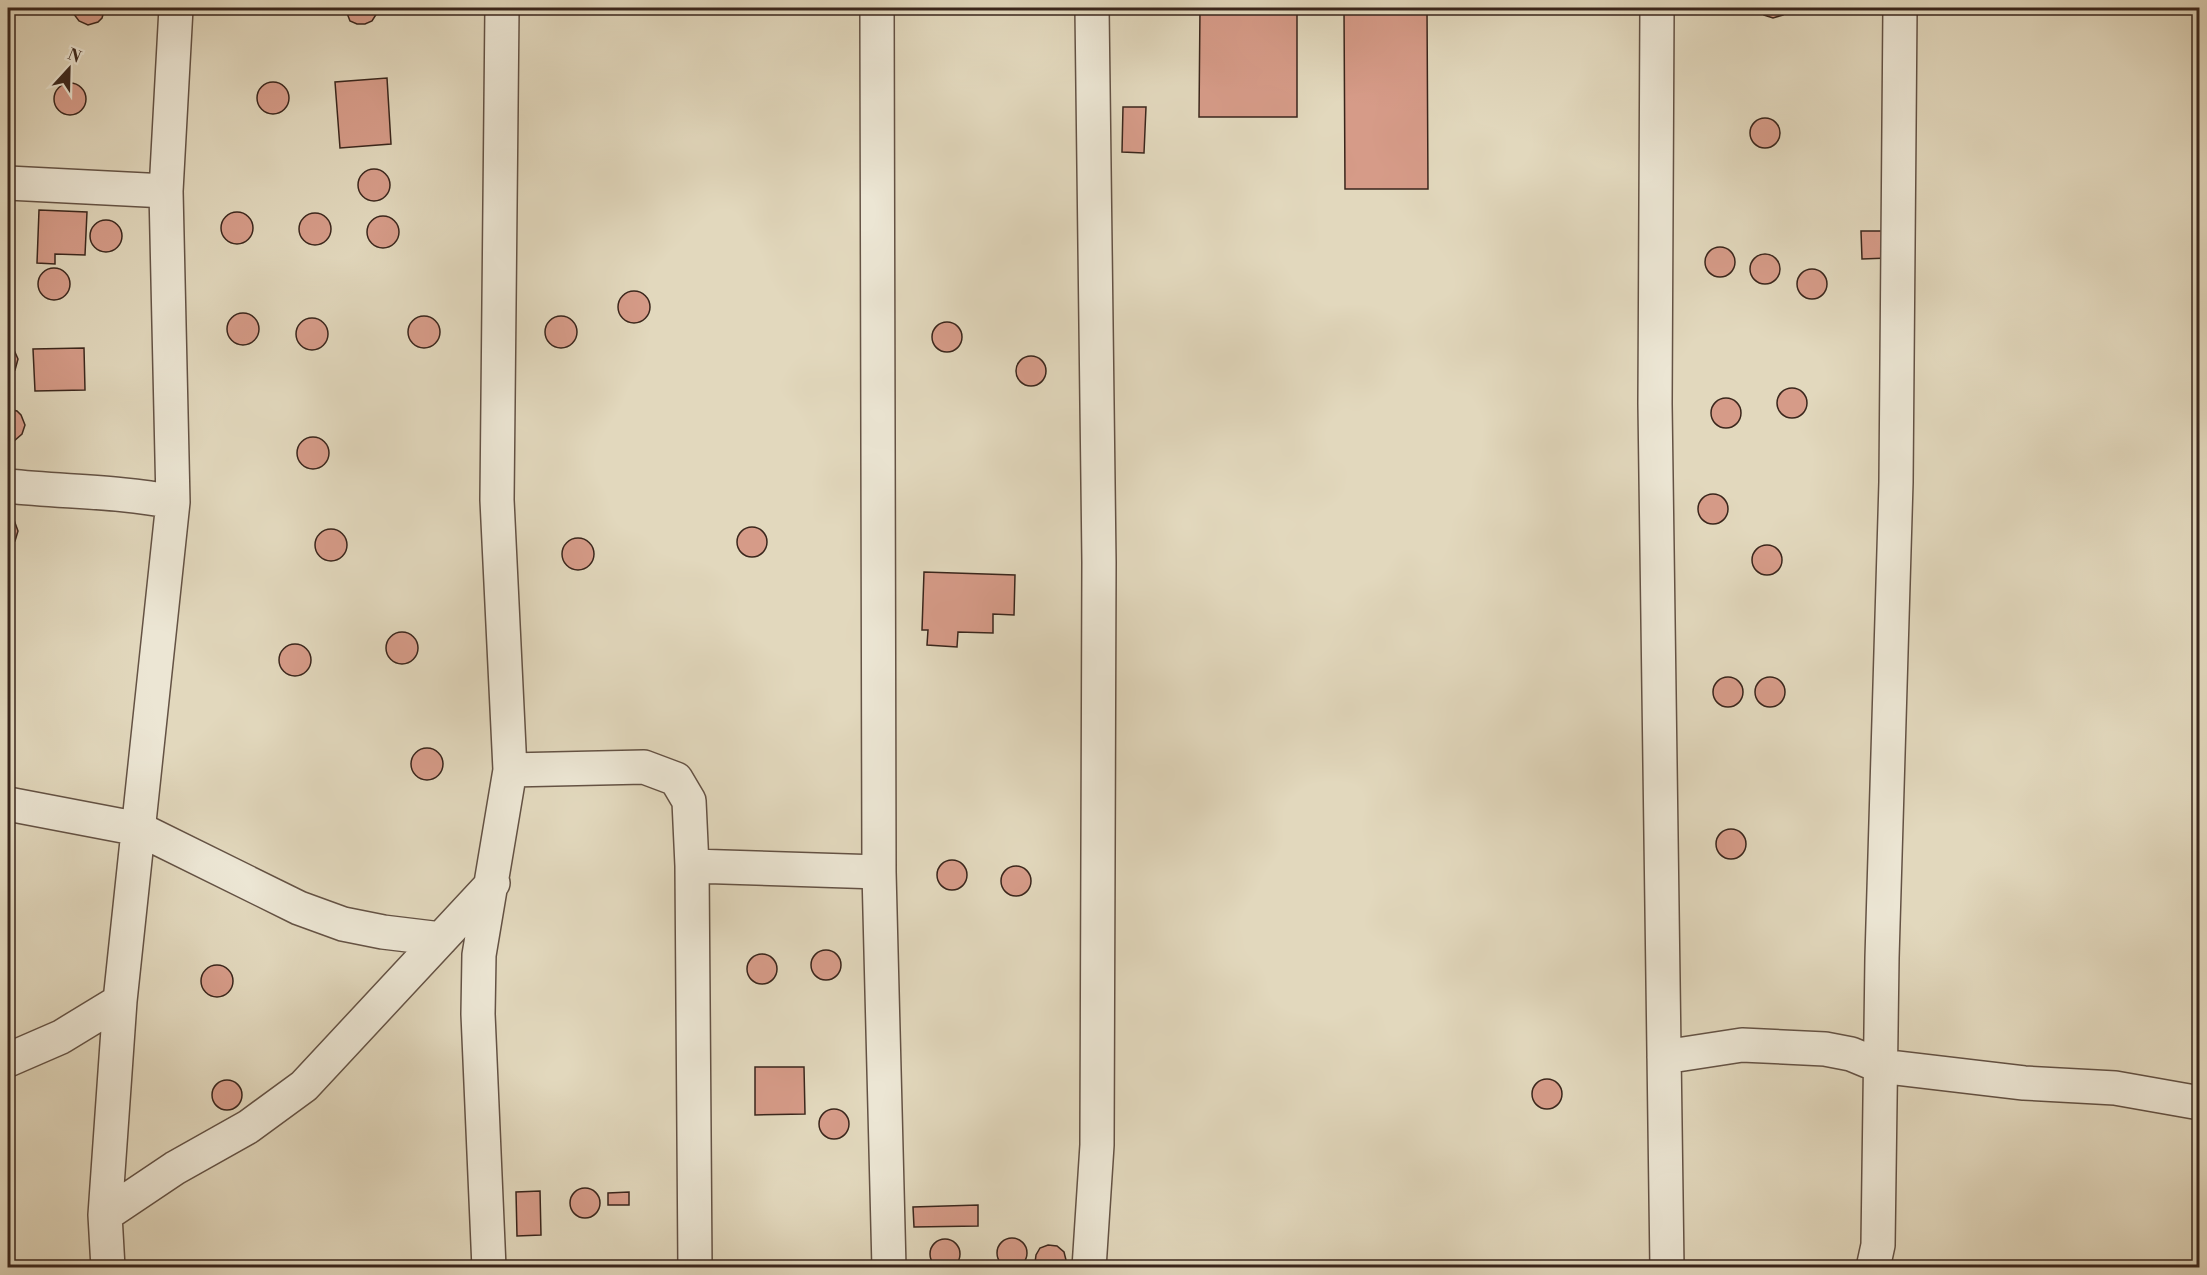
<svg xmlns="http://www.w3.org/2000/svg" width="2207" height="1275" viewBox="0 0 2207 1275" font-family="'Libre Bodoni',serif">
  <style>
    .building { fill: #d69b88; stroke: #3a261c; stroke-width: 1.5 }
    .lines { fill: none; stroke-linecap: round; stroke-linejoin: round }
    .street-casing { stroke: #645244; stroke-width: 36 }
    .street { stroke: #ece6d4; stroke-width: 33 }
  </style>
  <rect width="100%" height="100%" fill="#e2d8bd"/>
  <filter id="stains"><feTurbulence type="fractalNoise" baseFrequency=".00333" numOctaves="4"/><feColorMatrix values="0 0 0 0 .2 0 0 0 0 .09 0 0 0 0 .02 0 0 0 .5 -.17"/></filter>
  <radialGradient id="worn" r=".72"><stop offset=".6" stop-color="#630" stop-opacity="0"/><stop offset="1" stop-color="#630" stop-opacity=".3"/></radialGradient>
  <!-- building -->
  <path class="building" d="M72,8h33l-3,10 -4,4 -10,3 -9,-4 -6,-8z
    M345,8h32v5l-5,8 -7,3h-8l-7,-3z
    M1200,8h97v109h-98z
    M1344,8h83l1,181h-83z
    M1759,8h29l-5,7 -10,3 -9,-3z
    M387,78l4,66 -51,4 -5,-66z
    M257 98a16 16 0 1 1 32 0a16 16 0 1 1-32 0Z
    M54 99a16 16 0 1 1 32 0a16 16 0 1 1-32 0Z
    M1123,107h23l-2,46 -22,-1z
    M1750 133a15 15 0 1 1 30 0a15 15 0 1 1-30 0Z
    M358 185a16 16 0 1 1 32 0a16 16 0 1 1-32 0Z
    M39,210l48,2 -2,43 -30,-1v10l-18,-1z
    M221 228a16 16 0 1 1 32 0a16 16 0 1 1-32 0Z
    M299 229a16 16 0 1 1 32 0a16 16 0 1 1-32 0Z
    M367 232a16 16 0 1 1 32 0a16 16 0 1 1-32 0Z
    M90 236a16 16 0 1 1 32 0a16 16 0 1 1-32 0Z
    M1861,231h28l-1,27 -26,1z
    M1705 262a15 15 0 1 1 30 0a15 15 0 1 1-30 0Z
    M1750 269a15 15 0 1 1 30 0a15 15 0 1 1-30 0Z
    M38 284a16 16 0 1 1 32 0a16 16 0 1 1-32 0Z
    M1797 284a15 15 0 1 1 30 0a15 15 0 1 1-30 0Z
    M618 307a16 16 0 1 1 32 0a16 16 0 1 1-32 0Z
    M227 329a16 16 0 1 1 32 0a16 16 0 1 1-32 0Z
    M545 332a16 16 0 1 1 32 0a16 16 0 1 1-32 0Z
    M408 332a16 16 0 1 1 32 0a16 16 0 1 1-32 0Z
    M296 334a16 16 0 1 1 32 0a16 16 0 1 1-32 0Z
    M932 337a15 15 0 1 1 30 0a15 15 0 1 1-30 0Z
    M8,345l6,5 4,9 -3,11 -7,5z
    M84,348l1,42 -50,1 -2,-42z
    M1016 371a15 15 0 1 1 30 0a15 15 0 1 1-30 0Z
    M1777 403a15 15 0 1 1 30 0a15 15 0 1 1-30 0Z
    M1711 413a15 15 0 1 1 30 0a15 15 0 1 1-30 0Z
    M8,409l9,2 4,4 4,10 -3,9 -8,7h-6z
    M297 453a16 16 0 1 1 32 0a16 16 0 1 1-32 0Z
    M1698 509a15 15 0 1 1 30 0a15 15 0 1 1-30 0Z
    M8,516l6,4 4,11 -3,10 -7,5z
    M737 542a15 15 0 1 1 30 0a15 15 0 1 1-30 0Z
    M315 545a16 16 0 1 1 32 0a16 16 0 1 1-32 0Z
    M562 554a16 16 0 1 1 32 0a16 16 0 1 1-32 0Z
    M1752 560a15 15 0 1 1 30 0a15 15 0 1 1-30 0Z
    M924,572l91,3 -1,40 -21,-1v19l-35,-1 -1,15 -30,-2 1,-15h-6z
    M386 648a16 16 0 1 1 32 0a16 16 0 1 1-32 0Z
    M279 660a16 16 0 1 1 32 0a16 16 0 1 1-32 0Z
    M1713 692a15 15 0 1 1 30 0a15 15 0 1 1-30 0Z
    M1755 692a15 15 0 1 1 30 0a15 15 0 1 1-30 0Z
    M411 764a16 16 0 1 1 32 0a16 16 0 1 1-32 0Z
    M1716 844a15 15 0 1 1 30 0a15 15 0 1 1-30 0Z
    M937 875a15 15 0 1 1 30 0a15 15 0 1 1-30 0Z
    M1001 881a15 15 0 1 1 30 0a15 15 0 1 1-30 0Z
    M811 965a15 15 0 1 1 30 0a15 15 0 1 1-30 0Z
    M747 969a15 15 0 1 1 30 0a15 15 0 1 1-30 0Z
    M201 981a16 16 0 1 1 32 0a16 16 0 1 1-32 0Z
    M755,1067h49l1,47 -50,1z
    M1532 1094a15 15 0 1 1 30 0a15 15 0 1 1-30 0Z
    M212 1095a15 15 0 1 1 30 0a15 15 0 1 1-30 0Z
    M819 1124a15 15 0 1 1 30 0a15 15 0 1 1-30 0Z
    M570 1203a15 15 0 1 1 30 0a15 15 0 1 1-30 0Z
    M540,1191l1,44 -24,1 -1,-44z
    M629,1192v13h-21v-12z
    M978,1205v21l-64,1 -1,-20z
    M997 1253a15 15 0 1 1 30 0a15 15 0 1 1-30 0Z
    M930 1254a15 15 0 1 1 30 0a15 15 0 1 1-30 0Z
    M1048,1245l9,1 7,6 2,8 -2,8h-27l-2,-5 1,-8 4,-7z"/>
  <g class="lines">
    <!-- street casing -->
    <g class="street-casing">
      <path id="street" d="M502,8l-5,492 13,270 134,-3 32,12 13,22 3,65 3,402
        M1657,8l-2,396 12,864
        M8,183l158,8
        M8,486c55,6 111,5 165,16
        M8,804l131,25 160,79 44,16 40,8 58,7
        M692,866l187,6 -2,-864
        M879,872l10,396
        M1664,1057l78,-12 83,4 26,5 29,12 144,17 91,5 85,15
        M8,1060l53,-23 59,-36
        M105,1215l70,-47 73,-41 56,-41 189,-203
        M108,1268l-3,-53 15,-214 53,-499 -7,-311 10,-183
        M489,1268l-11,-254 1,-59 31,-185
        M1089,1268l8,-123 2,-583 -7,-554
        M1873,1268l5,-23 4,-287 14,-476 4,-474"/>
    </g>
    <!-- street -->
    <use href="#street" class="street"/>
  </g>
  <!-- margin -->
  <rect width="2207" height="1275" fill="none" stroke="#e2d8bd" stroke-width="30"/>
  <rect x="9" y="9" width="2189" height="1257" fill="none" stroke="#3a261c" stroke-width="3"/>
  <rect x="15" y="15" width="2177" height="1245" fill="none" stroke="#3a261c" stroke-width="1.5"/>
  <!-- north arrow -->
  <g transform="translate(69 69) rotate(22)" stroke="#ece6d4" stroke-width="4.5" paint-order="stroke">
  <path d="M0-4.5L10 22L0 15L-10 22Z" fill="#3a261c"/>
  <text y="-9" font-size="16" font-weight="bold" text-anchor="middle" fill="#3a261c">N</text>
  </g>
  <rect width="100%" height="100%" filter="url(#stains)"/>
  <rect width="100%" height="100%" fill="url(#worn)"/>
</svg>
